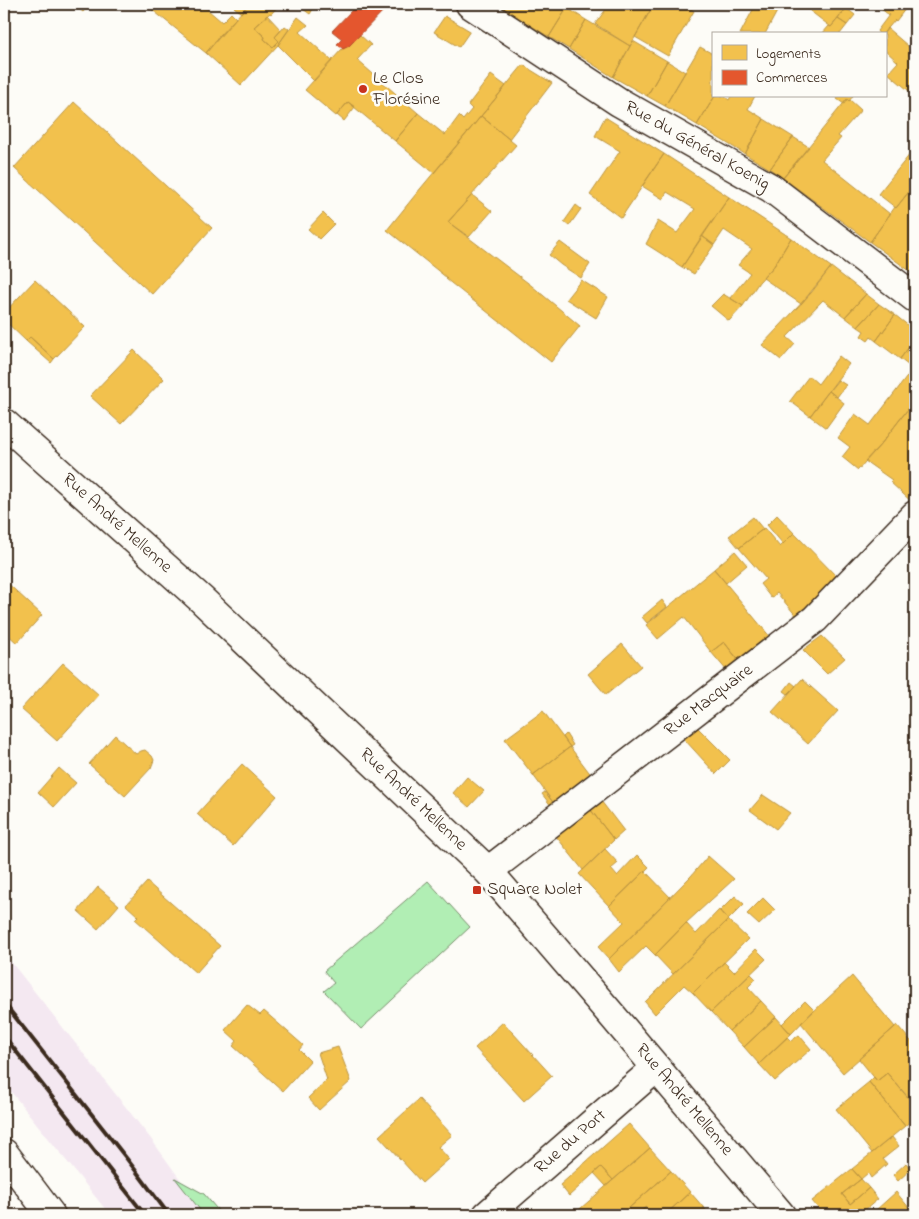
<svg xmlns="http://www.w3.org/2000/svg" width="919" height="1219" viewBox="0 0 919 1219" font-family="'Indie Flower',sans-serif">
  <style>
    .built { fill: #f4e8f1 }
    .green { fill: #b1eeb4; stroke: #768c69 }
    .homes { fill: #f2c14e; stroke: #bb9440 }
    .shops { fill: #e4572e; stroke: #b14a29 }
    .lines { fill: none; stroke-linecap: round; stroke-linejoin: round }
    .minor-casing { stroke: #3b2a1e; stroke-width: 31 }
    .major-casing { stroke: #3b2a1e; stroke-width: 31 }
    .minor { stroke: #fdfcf7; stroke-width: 28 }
    .major { stroke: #fdfcf7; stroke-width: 28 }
    .rail { stroke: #3b2a1e; stroke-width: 4 }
    .poi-dot { fill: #c8321e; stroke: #fdfcf7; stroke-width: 2 }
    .labels { text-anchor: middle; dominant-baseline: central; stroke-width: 5; stroke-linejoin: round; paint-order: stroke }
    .poi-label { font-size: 18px; fill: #3b2a1e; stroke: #fdfcf7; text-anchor: start }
    .street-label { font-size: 18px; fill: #3b2a1e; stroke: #fdfcf7 }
  </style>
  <rect width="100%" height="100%" fill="#fdfcf7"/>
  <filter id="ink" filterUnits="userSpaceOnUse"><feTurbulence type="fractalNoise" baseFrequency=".02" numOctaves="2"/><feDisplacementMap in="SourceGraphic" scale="10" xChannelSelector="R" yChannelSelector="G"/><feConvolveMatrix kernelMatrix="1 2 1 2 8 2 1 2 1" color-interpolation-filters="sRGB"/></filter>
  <g filter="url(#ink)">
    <!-- built -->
    <path class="built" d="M4,953l147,186 55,76h-96l-106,-132z"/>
    <!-- green -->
    <path class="green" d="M428,881l42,46 -109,102 -37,-38 10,-8 -10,-12z
      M175,1178l29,16 18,21h-18z"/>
    <!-- homes -->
    <path class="homes" d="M73,4h17l-7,8z
      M145,4h56l21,18 9,-9 5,5 -30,35z
      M238,4h11l-8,9 -7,-6z
      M249,4h31l-9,10 -1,-1 -16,14 11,10 -1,2 9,8 6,-6 -4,-4 10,-11 4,3 -11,16 -37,40 -35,-32 14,-18z
      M497,4h64l6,4 -18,29z
      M610,4h44l-24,42 -35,-22z
      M654,4h28l12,7 -26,45 -33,-19z
      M756,4h25l-16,30h-25z
      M801,4h49l-19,23z
      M875,4h34l-13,17 -1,-1 -12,14h-4l-2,-3 12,-16z
      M307,5l6,4 -3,5 -7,-5z
      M567,8l19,12 -17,29 -20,-12z
      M846,8l9,7 -8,10 -9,-6z
      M267,15l14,15 -6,7 4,4 -6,6 -9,-8 1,-2 -11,-10z
      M445,16l25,15 -11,16 -25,-15z
      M298,17l10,8 -8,7 32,29 -18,20 -36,-36z
      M838,19l9,6 -7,9h-18l7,-8 2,1z
      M586,20l44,26 -17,31 -44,-28z
      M887,28l28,24v44l-27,-23 10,-11 -13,-12v-16h-2z
      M360,35l11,10 -14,15 61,53 -23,28 -47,-39 -12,14 -31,-26 37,-41 7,-3z
      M633,41l34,20 -20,35 -34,-19z
      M700,47l13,7v42h2l-18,29 -32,-19z
      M667,61l18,11 -20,34 -18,-10z
      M523,65l29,18 -43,56 -28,-23z
      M491,75l15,11 -72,87 -39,-32 23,-28 27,22 14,-19 4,4 9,-11 -4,-4z
      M715,96h9l5,4 2,-4h24l-7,13 16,10 -19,35 -48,-29z
      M839,96h14l-4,5 -2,-2 -3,5 -7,-5z
      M847,99l2,2 1,-1 11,10 -23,26 3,2 -19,22 68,54 -20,28 -87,-64z
      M74,102l138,126 -60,66 -138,-126z
      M348,102l7,5 -11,14 -7,-6z
      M481,116l35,29 -68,77 84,64 48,40 -29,36 -50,-40h-1l-54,-43 1,-1 -60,-48 29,-36z
      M605,117l59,37 -43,64 -31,-23 30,-44 -25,-15z
      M764,119l29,18 -23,32 -25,-15z
      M793,137l16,10 -26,31 -13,-9z
      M915,148v36l-19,24 -18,-14z
      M664,154l65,43 -47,70 -36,-23 12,-23 19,12 18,-24 -28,-17 -4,7 -21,-13z
      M915,184v88l-1,2 -44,-32 25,-35 1,1z
      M472,195l20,16 -23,26 -21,-15z
      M729,197l62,41 -17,28 -15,16 -16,24 -13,-8 20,-25 -12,-8 14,-16 -28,-19 -10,15 -12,-9z
      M576,205l5,4 -12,17 -5,-4z
      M323,213l11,11 -15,15 -11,-10z
      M702,236l12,9 -20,29 -12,-7z
      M791,238l40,29 -30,37 -38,-26 11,-12z
      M560,242l30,22 -9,14 -20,-13 -12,-10z
      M831,267l35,27 -21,23 -22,-17 -36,37 8,7 -14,16 -19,-15 49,-52z
      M35,280l50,47 -31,32 -24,-22 -4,4 -22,-21v-7z
      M581,280l27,17 -12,21 -30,-19z
      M723,294l20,12 -14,15 -18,-15z
      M866,294l13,10 -21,23 -13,-10z
      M879,304l16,11 -19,26 -5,-4 -3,4 -7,-5 3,-5 -6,-4z
      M895,315l20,16v8l-15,20 -24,-18z
      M30,337l24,22 -3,4 -25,-22z
      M915,339v61l-34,44 -23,26 -16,-13 8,-10 -12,-9 17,-24 15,11 43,-56 -13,-10z
      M134,350l30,29 -43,45 -31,-28z
      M839,356l10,8 -39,52 -20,-15 19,-25 9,8z
      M838,380l8,5 -9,12 -8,-6z
      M829,391l15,12 -18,25 -16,-12z
      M915,400v29l-2,3 2,2v69l-1,1 -24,-22 2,-2 -27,-19 16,-17z
      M777,515l17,18 -11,11 -16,-19z
      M753,517l10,12 -24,19 -10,-12z
      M764,528l16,19 14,-14 46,47 -42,38 -21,-25 -6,5 -11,-14 6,-5 -27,-31z
      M735,551l12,14 -21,18 -12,-14z
      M714,569l57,69 -31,24 -16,-20 -13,10 -27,-35 -26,22 -12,-14z
      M4,580l38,35 -25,28 -13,-12z
      M662,600l5,7 -20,16 -5,-6z
      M822,636l23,22 -18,16 -24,-24z
      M724,642l16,20 -13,9 -16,-19z
      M622,644l19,22 -35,29 -18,-21z
      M63,663l36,32 -42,46 -36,-32z
      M802,679l36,32 -30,33 -36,-32z
      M791,682l5,4 -8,8 -4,-3z
      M543,711l27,36 -37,28 -28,-36z
      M698,728l32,32 -14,14 -32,-35z
      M566,734l7,11 -3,2 -7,-10z
      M115,735l21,19 5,-3 4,-1 7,6 2,4 -3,8 -26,28 -36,-32z
      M570,747l22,29 -37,29 -22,-30z
      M242,764l35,32 -44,50 -36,-32z
      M59,768l17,15 -22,24 -16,-15z
      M467,777l17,14 -15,16 -16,-14z
      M545,792l10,13 -3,2 -10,-13z
      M763,795l27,18 -14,16 -26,-19z
      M601,801l23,30 -10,9 -24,-31z
      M590,809l24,31 -31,30 -28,-35z
      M605,849l13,14 -7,6 6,7 20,-21 12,12 -40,39 -30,-32z
      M708,856l26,23 -48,44 -31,32 -9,-9 -27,26 -10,-13 82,-83z
      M645,871l25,26 -61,62 -11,-12 26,-25 -15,-16z
      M147,882l73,64 -24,27 -61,-54 3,-3 -12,-11z
      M98,887l21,18 -21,24 -20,-18z
      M735,896l9,8 -16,16 -8,-9z
      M763,898l12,12 -16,15 -12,-11z
      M719,910l9,10 -55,54 -18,-19 31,-32 10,11z
      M728,920l20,19 -55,54 -9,-8 -29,29 -10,-12z
      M756,949l10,10 -55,53 -18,-19 31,-31 10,10z
      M751,974l5,5 -8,8 13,14 -32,30 -18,-19z
      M852,976l43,51 -52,46 -42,-50z
      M761,1001l15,16 -32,30 -15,-16z
      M805,1001l9,9 -23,24 -9,-10z
      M247,1005l13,10 4,-4 39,34 -4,5 11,11 -27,30 -50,-45 4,-5 -12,-11z
      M776,1017l15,17 -32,30 -15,-17z
      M503,1022l49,54 -28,25 -49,-53z
      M897,1025l18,21v59l-28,-32 -10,8 -18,-22z
      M799,1035l12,14 -36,32 -16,-17 28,-27 4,4z
      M338,1047l13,34 -32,29 -11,-12 19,-18 -9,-27z
      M887,1073l28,33v11l-10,9 -36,-44 5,-5 3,4z
      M869,1082l36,44 -33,27 -36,-44z
      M419,1099l33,36 -14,12 11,12 -27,24 -43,-47z
      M629,1124l21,24 -37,32 -12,-13 -32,29 -9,-11z
      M892,1137l7,9 -16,13 4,5 -16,14 -3,-5 -7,6 -9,-10z
      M650,1148l21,23 -50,44h-48z
      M906,1163l5,6 -13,12 -5,-6z
      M601,1167l12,13 -7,6 -12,-13z
      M852,1169l9,10 -19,15 8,10 19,-16 9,11 -19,16h-35l-12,-14z
      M671,1171l19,21 -25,23h-12l-7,-8 -10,8h-15z
      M861,1179l8,9 -19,16 -8,-10z
      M690,1192l20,23h-45z
      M896,1192l19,23h-45l6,-5z
      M646,1207l7,8h-16z"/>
    <!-- shops -->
    <path class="shops" d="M346,4h44l-41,42 -6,3 -6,-5 5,-5 -10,-8 21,-22z"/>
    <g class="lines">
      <!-- minor casing -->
      <g class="minor-casing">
        <g id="minor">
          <path id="s1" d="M470,4l149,98 152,86 144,110"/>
          <path id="s2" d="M4,423l197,176 287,272 122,142 171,202"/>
          <path id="s3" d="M488,871l327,-252 100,-104"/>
          <path id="s4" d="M487,1215l169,-147"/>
        </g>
      </g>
      <!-- major casing -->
      <g class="major-casing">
        <path id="major" d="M4,1153l47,62"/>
      </g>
      <!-- minor -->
      <use href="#minor" class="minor"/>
      <!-- major -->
      <use href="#major" class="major"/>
      <!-- rail -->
      <path class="rail" d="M4,1003l123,156 42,56
        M4,1036l141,179"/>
    </g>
  </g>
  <!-- markers -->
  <g class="poi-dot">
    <circle cx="363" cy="89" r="5"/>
    <rect x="472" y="885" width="10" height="10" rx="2.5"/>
  </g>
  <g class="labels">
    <!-- poi labels -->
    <g class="poi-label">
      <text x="373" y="79">Le Clos<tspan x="373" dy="21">Florésine</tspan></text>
      <text x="487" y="890">Square Nolet</text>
    </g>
    <!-- street labels -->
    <g class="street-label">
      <text stroke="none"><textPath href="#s1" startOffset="268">Rue du Général Koenig</textPath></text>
      <text stroke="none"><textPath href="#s2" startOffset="151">Rue André Mellenne</textPath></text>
      <text stroke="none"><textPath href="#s3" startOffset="279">Rue Macquaire</textPath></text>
      <text stroke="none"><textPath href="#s2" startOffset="556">Rue André Mellenne</textPath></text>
      <text stroke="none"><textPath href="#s2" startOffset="961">Rue André Mellenne</textPath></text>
      <text stroke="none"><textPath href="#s4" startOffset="111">Rue du Port</textPath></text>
    </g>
  </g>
  <!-- margin -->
  <rect width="919" height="1219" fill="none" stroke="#fdfcf7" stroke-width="20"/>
  <rect x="10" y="10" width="899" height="1199" fill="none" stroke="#3b2a1e" stroke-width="2" filter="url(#ink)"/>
  <!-- legend -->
  <rect x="712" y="32" width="175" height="65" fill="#fdfcf7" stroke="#afa8a0"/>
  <rect x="722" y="45" width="25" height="15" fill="#f2c14e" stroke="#afa8a0"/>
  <text x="756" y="58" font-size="15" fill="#3b2a1e">Logements</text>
  <rect x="722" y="70" width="25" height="15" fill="#e4572e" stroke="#afa8a0"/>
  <text x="756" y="82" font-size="15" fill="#3b2a1e">Commerces</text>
</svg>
